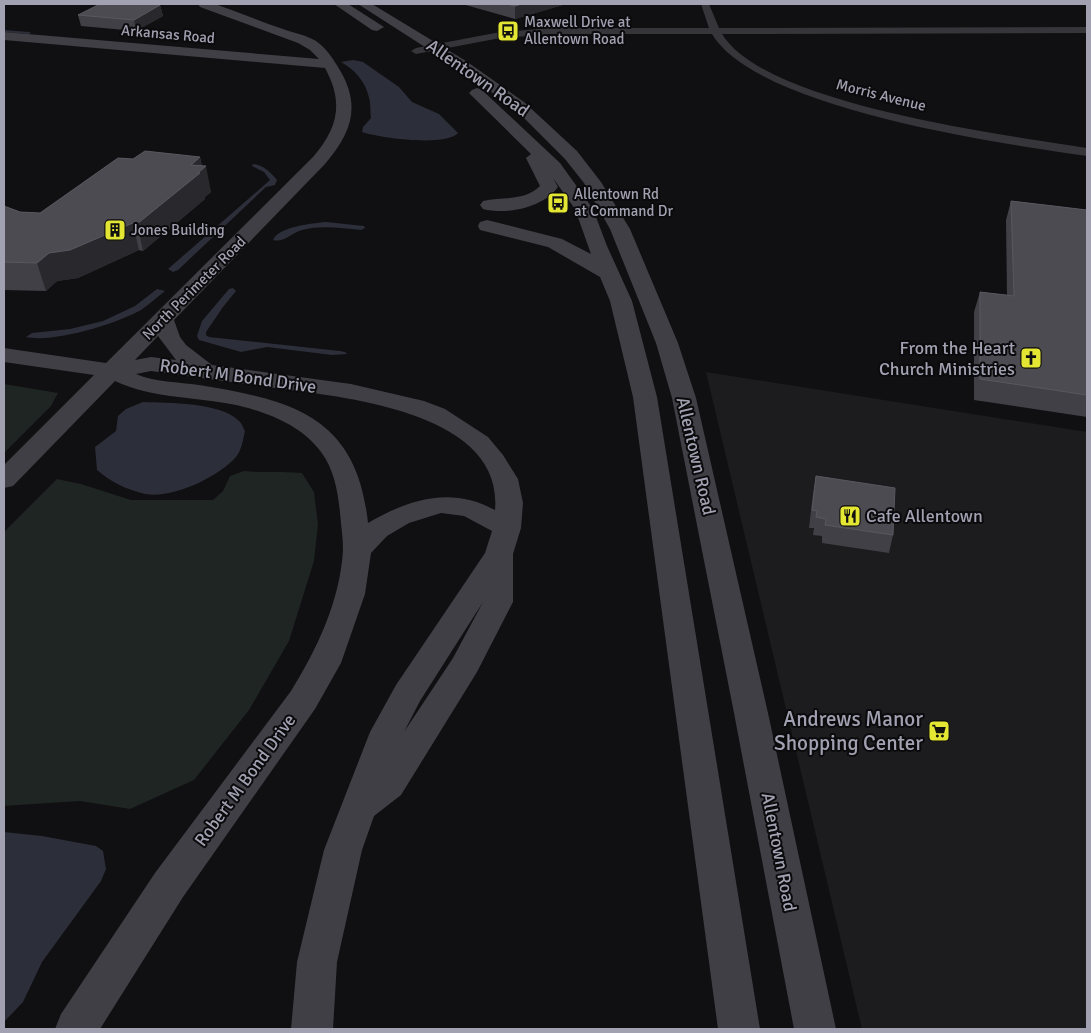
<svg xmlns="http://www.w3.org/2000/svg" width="1091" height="1033" viewBox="0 0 1091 1033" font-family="Signika,sans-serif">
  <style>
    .built { fill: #1c1c1e }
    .green { fill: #1e2522 }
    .water { fill: #2c2e3a }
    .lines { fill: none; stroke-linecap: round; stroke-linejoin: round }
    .stream { fill: #2c2e3a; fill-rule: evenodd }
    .street { fill: #36353a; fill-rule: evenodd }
    .secondary { fill: #3f3f45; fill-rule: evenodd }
    .wall { fill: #414046 }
    .shaded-wall { fill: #29282c }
    .building { fill: #4c4b52; stroke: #595860 }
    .labels { text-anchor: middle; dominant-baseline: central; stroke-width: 4; stroke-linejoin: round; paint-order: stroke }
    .far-poi-label { font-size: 15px; fill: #a2a1b1; stroke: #0b0a0c; text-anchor: start }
    .far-street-label { font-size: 15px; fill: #a2a1b1; stroke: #0b0a0c }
    .street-label { font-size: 18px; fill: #a2a1b1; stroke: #0b0a0c }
    .poi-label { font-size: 18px; fill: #a2a1b1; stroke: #0b0a0c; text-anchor: end }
    .near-poi-label { font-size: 21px; fill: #a2a1b1; stroke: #0b0a0c; text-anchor: end }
  </style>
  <rect width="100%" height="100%" fill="#100f11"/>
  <!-- built -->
  <path class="built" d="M706,372l381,60v597h-225z"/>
  <!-- green -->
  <path class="green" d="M4,384l54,9 -7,13 -47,47z
    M244,471c20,2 39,0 58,2l12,19 4,32 -4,37 -25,80 -40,69 -55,70 -64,29 -50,-8 -76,5v-274l53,-53 24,5 50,16h82l10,-9 7,-15z"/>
  <!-- water -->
  <path class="water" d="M353,60l10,2 36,25 13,15 27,12 19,19c-13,14 -78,5 -96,-1l1,-5 8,-9c-1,-7 0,-14 -2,-20 -3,-16 -15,-29 -28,-36z
    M253,164c10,1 17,8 24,16l-2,5 -9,2 -88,83 -5,2 -5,-3 102,-89 -6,-8 -12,-6z
    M326,222l38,4 1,2 -4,2c-20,-2 -40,-5 -59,0 -11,3 -18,13 -29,10 5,-13 40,-17 53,-18z
    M233,288l3,3 -13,16 -17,25v3l3,2 131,14 5,1 2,2 -15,1 -65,-8 -26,5 -42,-12 -2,-4 5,-15 27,-32z
    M157,289l8,2c-8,6 -15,13 -24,19 -25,14 -87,33 -115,27l6,-4 38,-4 33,-8 32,-15z
    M143,402c25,1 78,0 96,19 3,2 4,7 6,10 -2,8 -3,19 -9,26 -18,20 -63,42 -91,37 -19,-5 -33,-11 -48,-24l-2,-23 21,-16 2,-15 8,-7z
    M4,832l38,4 54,10 7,5 3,18 -5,12 -59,81 -19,40 -19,20z"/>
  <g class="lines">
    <!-- stream -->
    <path class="stream" d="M4,30l25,2 2,1 -2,1 -25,-2z"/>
    <!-- street -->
    <path class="street" d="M701,4h8l10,24 368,-1v6l-365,1c43,71 284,101 365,114v8c-84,-12 -331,-47 -375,-122h-163l-54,5 -79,15 -5,-3 5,-3 79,-15 54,-5h160z"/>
    <!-- secondary -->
    <path class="secondary" d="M198,4h17c23,8 45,17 68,25 11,4 23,6 33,12 9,6 16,16 22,26 24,38 14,65 -13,97l-151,156 6,17 6,8 26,20 139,19 73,17 21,8 43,28 15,18 15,24 5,24 -2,25 -8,26v48l-36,70 -76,123 -27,21 -12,34 -25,112 -4,67h-42l6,-67 27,-112 46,-118 26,-47 89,-132 7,-22 -28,-15 -23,-3 -32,10 -22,13 -16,17 -6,41 -24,69 -26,46 -132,188 -83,132h-45l6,-15 94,-141 136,-182c26,-42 49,-90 52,-141 0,-12 -2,-25 -3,-37 -2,-21 -6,-44 -19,-61 -17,-24 -49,-38 -77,-45 -42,-11 -90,-7 -129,-26l-102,105 -9,2v-23l90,-90 -90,-13v-14l102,15 207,-206c25,-29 31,-54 12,-89l-321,-28v-8l315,27 -9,-9 -12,-7 -98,-36zM158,336l18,24 -25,-3 -16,3zM151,371c41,6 83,11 124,17 67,9 229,23 220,122 -44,-24 -86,-11 -127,13 -11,-107 -76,-123 -169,-138 -20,-3 -45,-3 -63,-11zM483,602l-30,56 -49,74 16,-31z
      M334,4h14l36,23 -7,4 -5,-1z
      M358,4h14l94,57 58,41 53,49 24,31 29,47 48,114 18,55 72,315 68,316h-42l-60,-316 -62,-315 -16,-55 -46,-114 -26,-46 -19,-24 -51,-51 -58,-41z
      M477,88l5,2 78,73 33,46 14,37 25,55 25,96 103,632h-42l-85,-632 -23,-96 -10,-24 -52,-30 -68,-17 -2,-4 2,-4 7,-2 75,19 29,15 -16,-45 -22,-31 5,9c-15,21 -52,28 -75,22l-3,-4 3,-4c20,-5 40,1 57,-15l-14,-28 5,-4 -59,-58 -3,-3 3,-3z"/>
  </g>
  <!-- wall -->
  <path class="wall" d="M462,4h104l-51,15z
    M160,5l3,11 -27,15 -55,-5 -3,-11z
    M200,157l2,9 9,26 -6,5v2l-62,52 -4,-1 -61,28 -21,3 -11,10 -42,-1v-84l16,6 20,1 93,-54z
    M1011,201l76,9v207l-113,-17v-88l6,-20 27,3 -1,-75z
    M816,476l77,59 -4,18 -67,-10v-7l-9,-1 1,-7h-5l4,-34z"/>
  <!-- shaded-wall -->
  <path class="shaded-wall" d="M522,4h44l-51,15v-13z
    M160,5l3,11 -27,15 -2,-11z
    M200,157l2,12 4,-3 5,26 -6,5v2l-62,52 -6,-27 54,-59z
    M133,223l6,27 -61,28 -21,3 -11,10 -9,-28 12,-10z"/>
  <!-- building -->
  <path class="building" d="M100,4h46l14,1 -26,15 -56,-5z
    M507,4h15l-7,2z
    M145,151l55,6 -9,8 15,1 -8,7h2l-63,51 -4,-1 -63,27 -21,3 -12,10 -33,-1v-56l16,6 20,1 78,-55 15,1z
    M1011,201l76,9v185l-107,-16v-87l34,4z
    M816,476l79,12 -2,47 -68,-10 1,-6 -10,-2 1,-6 -5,-1z"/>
  <!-- icons -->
  <defs>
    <g id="bus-square" transform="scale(1.125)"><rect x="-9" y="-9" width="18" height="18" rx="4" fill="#e3e632" stroke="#0b0a0c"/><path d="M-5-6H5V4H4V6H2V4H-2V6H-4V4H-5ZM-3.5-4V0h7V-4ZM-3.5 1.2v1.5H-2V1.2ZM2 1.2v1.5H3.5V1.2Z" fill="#111"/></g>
    <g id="building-square" transform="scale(1.125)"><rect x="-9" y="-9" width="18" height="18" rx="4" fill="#e3e632" stroke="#0b0a0c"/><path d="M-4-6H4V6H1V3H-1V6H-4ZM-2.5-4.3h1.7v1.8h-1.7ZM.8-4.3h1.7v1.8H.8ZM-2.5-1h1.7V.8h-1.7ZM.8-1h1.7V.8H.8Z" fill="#111"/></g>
    <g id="church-square" transform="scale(1.125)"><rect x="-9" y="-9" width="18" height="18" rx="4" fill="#e3e632" stroke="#0b0a0c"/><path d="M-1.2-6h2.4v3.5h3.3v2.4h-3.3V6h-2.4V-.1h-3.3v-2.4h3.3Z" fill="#111"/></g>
    <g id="restaurant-square" transform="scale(1.125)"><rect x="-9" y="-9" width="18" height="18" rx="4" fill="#e3e632" stroke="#0b0a0c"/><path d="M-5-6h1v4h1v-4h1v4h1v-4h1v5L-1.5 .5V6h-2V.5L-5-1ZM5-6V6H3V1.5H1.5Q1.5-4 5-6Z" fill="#111"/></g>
    <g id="supermarket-square" transform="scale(1.125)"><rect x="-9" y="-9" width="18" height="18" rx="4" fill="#e3e632" stroke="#0b0a0c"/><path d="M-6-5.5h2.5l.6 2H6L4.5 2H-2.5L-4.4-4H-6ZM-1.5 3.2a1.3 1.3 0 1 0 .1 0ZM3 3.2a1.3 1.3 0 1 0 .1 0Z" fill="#111"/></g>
  </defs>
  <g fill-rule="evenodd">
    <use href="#bus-square" x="508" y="31"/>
    <use href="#bus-square" x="558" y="203"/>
    <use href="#building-square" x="115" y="230"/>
    <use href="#church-square" x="1031" y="358"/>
    <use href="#restaurant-square" x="850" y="516"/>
    <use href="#supermarket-square" x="939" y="731"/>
  </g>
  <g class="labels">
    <!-- far-poi labels -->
    <g class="far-poi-label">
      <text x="524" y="22">Maxwell Drive at<tspan x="524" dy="17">Allentown Road</tspan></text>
      <text x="574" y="194">Allentown Rd<tspan x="574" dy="17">at Command Dr</tspan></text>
      <text x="131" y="230">Jones Building</text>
    </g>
    <!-- far-street labels -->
    <g class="far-street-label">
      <text transform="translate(168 34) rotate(5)">Arkansas Road</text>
      <text transform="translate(881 95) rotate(14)">Morris Avenue</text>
      <text transform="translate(194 288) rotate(-45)">North Perimeter Road</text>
    </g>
    <!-- street labels -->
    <g class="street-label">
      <text transform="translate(478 78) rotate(35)">Allentown Road</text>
      <text transform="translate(238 376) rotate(8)">Robert M Bond Drive</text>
      <text transform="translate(696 456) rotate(77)">Allentown Road</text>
      <text transform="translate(245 780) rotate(-54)">Robert M Bond Drive</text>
      <text transform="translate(779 852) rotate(79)">Allentown Road</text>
    </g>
    <!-- poi labels -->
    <g class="poi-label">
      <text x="1015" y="348">From the Heart<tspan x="1015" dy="21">Church Ministries</tspan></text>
      <text x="866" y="516" text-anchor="start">Cafe Allentown</text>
    </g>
    <!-- near-poi labels -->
    <g class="near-poi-label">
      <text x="923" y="719">Andrews Manor<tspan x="923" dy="24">Shopping Center</tspan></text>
    </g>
  </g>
  <!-- border -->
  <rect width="1091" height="1033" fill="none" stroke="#a2a1b1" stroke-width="10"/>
</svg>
